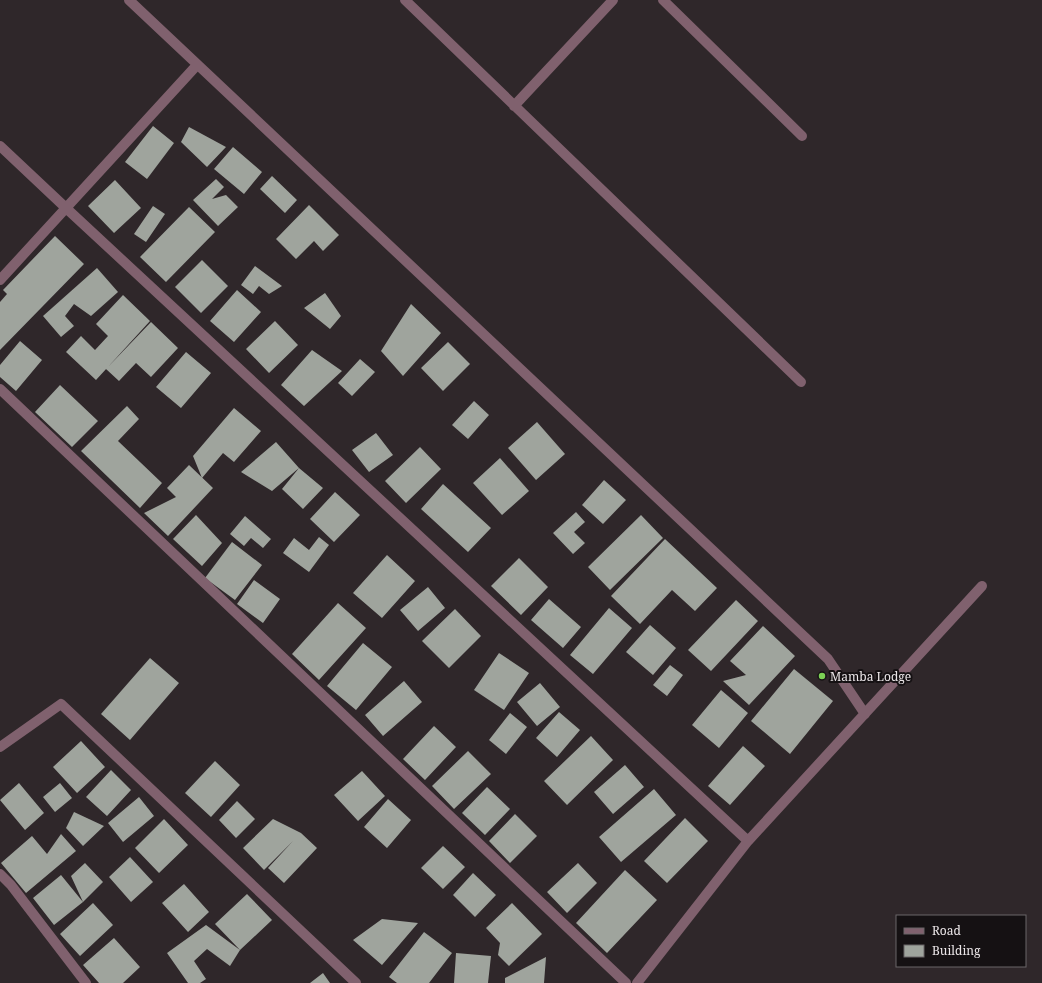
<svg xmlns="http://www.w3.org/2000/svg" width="1042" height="983" viewBox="0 0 1042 983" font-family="'Noto Serif',serif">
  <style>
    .building { fill: #9fa49d }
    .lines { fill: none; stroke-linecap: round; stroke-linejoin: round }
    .minor { stroke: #80616e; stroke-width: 10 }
    .poi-dot { fill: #7cd155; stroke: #151113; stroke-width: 1.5 }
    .labels { text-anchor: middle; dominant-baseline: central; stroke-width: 4; stroke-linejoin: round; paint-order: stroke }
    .poi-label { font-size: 12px; fill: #ebe6e8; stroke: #151113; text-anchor: start }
  </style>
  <rect width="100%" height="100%" fill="#2f272a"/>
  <!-- building -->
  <path class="building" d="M153,126l21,17 -27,36 -22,-17z
    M189,127l37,20 -19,20 -26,-25z
    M233,147l29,25 -18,22 -30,-25z
    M272,176l25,24 -12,13 -25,-24z
    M216,179l8,8 -12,12 14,-4 12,12 -20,19 -25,-26z
    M115,180l26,28 -27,25 -26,-27z
    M309,205l30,30 -16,16 -9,-10 -18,18 -20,-20z
    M153,206l12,8 -19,28 -12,-8z
    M189,207l26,25 -49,50 -26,-25z
    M55,236l29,28 -84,86v-48l7,-8 -4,-4z
    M202,260l26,26 -27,27 -26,-26z
    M255,266l27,20 -13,8 -10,-8 -6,8 -12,-9z
    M97,268l21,24 -27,24 -17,-12 -9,12 9,10 -13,11 -18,-21z
    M237,290l24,22 -27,30 -24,-21z
    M325,293l16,23 -11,13 -26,-21z
    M123,295l27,26 -54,59 -30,-28 15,-16 14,14 13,-14 -12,-12z
    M411,304l30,29 -38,43 -22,-25z
    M275,321l23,24 -29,28 -23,-24z
    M151,322l27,26 -27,29 -15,-14 -17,18 -13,-12z
    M20,341l22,19 -26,31 -16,-14v-12z
    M448,342l22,22 -27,27 -22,-23z
    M312,350l30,21 -38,35 -23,-21z
    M186,352l25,21 -30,35 -25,-21z
    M360,359l15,13 -23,24 -14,-13z
    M60,385l38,36 -26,26 -37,-35z
    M474,401l15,14 -21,24 -16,-14z
    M127,406l12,13 -21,22 44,42 -22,25 -59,-57z
    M234,408l27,23 -27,31 -11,-9 -21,25 -9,-22z
    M537,422l28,32 -29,26 -28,-32z
    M376,433l17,22 -24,17 -17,-22z
    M276,442l23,26 24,20 -20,21 -21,-20 17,-21 -27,23 -31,-19z
    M420,447l21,22 -35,34 -21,-22z
    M500,458l29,33 -27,24 -29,-32z
    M189,465l24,23 -45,48 -24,-23 32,-16 -9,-9z
    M604,480l22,20 -23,24 -21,-19z
    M443,484l48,44 -23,24 -47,-43z
    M335,492l25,23 -26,27 -24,-23z
    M576,512l9,10 -11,10 11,11 -12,11 -20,-21z
    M196,515l26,28 -20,23 -29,-27z
    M641,515l22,23 -53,52 -22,-23z
    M245,516l26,23 -8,9 -12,-10 -7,8 -14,-12z
    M319,537l10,8 -20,27 -26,-19 11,-15 15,12z
    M665,539l52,49 -22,23 -23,-21 -32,34 -29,-28z
    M232,542l30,23 -27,35 -30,-22z
    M387,555l28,26 -33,37 -29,-25z
    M519,558l29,29 -27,28 -30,-29z
    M254,580l26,19 -17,24 -26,-19z
    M428,587l17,21 -27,23 -18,-21z
    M549,599l32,28 -18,21 -32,-28z
    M736,600l22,21 -47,50 -23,-21z
    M338,603l28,25 -47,52 -27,-26z
    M609,608l23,20 -39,46 -23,-19z
    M455,609l26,27 -32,32 -27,-27z
    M650,625l26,23 -23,27 -27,-23z
    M763,626l32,30 -46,49 -26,-24 23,-6 -16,-14z
    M363,643l29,24 -36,43 -29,-24z
    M499,653l30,20 -25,37 -30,-20z
    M150,658l29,25 -49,57 -29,-26z
    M670,665l13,10 -16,21 -14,-11z
    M794,669l39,32 -43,53 -39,-33z
    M404,681l18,21 -39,34 -18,-21z
    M540,683l20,24 -23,19 -20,-24z
    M721,690l27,23 -29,35 -27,-23z
    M559,712l21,18 -23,27 -21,-19z
    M510,713l17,14 -21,27 -17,-14z
    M434,726l22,21 -31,33 -22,-21z
    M591,736l22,24 -46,45 -23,-24z
    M81,741l24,26 -28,26 -24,-26z
    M743,746l22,20 -35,39 -22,-19z
    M468,751l23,23 -37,35 -22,-23z
    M215,761l25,24 -29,32 -26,-24z
    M625,765l19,22 -31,27 -19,-22z
    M111,770l20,20 -24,26 -21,-19z
    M362,771l23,25 -27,25 -24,-26z
    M19,783l25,30 -19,17 -25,-30z
    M60,783l12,15 -17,14 -12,-15z
    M487,787l23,22 -25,26 -23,-22z
    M654,789l22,26 -55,47 -22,-25z
    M139,797l15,19 -31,26 -15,-19z
    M388,799l23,21 -24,28 -23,-21z
    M237,801l18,18 -19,19 -17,-18z
    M74,812l30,14 -21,20 -17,-18z
    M515,814l22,22 -27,27 -21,-22z
    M685,818l23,23 -41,42 -23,-22z
    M164,819l24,26 -29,28 -24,-25z
    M273,819l28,14 16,15 -33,35 -16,-15 25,-27 -29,29 -21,-22z
    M61,834l15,17 -50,42 -25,-30 31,-27 15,18z
    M443,846l22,21 -22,22 -22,-21z
    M130,857l23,25 -22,20 -22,-25z
    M85,863l18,19 -20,20 -29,23 -21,-27 28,-23 22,27 -12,-26z
    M578,863l19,20 -30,30 -20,-21z
    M625,870l32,30 -50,53 -31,-30z
    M473,873l23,22 -21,22 -22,-22z
    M184,884l25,28 -21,20 -26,-29z
    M247,894l25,26 -32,30 -10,16 -23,-17 -13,12 12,18 -6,4h-12l-21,-30 39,-28 34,25 -25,-26z
    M93,903l20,22 -33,31 -20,-22z
    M512,903l30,31 -33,32 -11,-11 2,-12 -14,-15z
    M382,919l36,4 -36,42 -29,-25z
    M424,932l28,21 -23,30h-32l-8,-6z
    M114,938l26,29 -17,16h-24l-16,-18z
    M456,953l35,3 -3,27h-34z
    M546,957l-2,26h-39v-5z
    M323,973l7,10h-20z"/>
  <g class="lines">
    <!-- minor -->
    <path class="minor" d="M129,0l699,659 37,55
      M405,0l396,382
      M663,0l139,136
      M514,106l99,-106
      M0,146l66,62 682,633
      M0,280l197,-215
      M0,389l626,594
      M0,747l61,-43 295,279
      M0,874l11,11 75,98
      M637,983l111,-142 234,-255"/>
  </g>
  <!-- markers -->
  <circle class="poi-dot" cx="822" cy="676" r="4"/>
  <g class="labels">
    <!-- poi labels -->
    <g class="poi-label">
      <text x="830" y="676">Mamba Lodge</text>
    </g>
  </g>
  <!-- legend -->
  <rect x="896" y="915" width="130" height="52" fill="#151113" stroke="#6b6668"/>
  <rect x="904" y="928" width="20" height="6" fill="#80616e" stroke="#6b6668"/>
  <text x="932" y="935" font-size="12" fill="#ebe6e8">Road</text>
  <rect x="904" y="945" width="20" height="12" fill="#9fa49d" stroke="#6b6668"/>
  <text x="932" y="955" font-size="12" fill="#ebe6e8">Building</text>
</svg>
